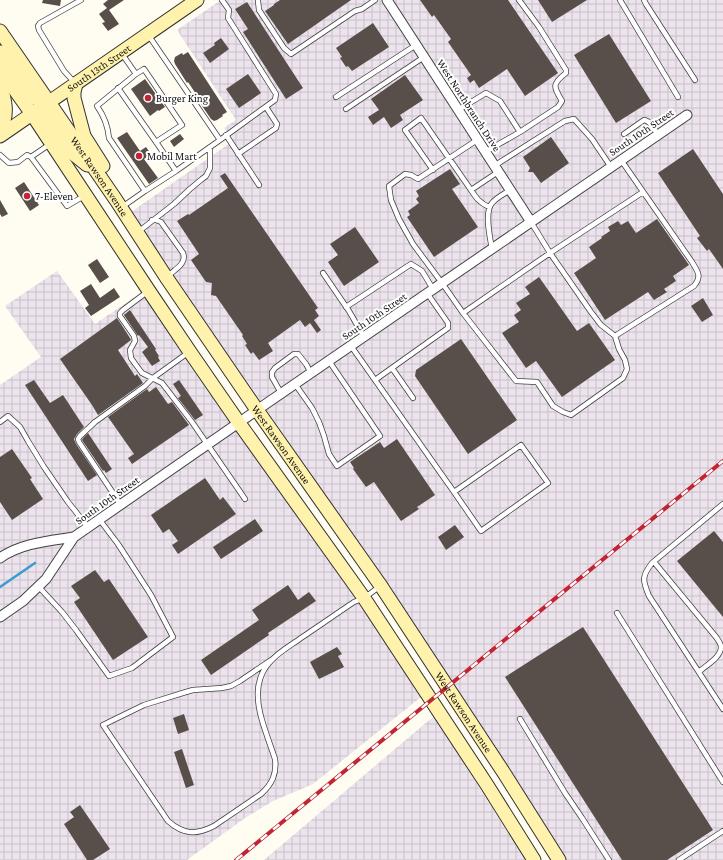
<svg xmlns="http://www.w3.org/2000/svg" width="723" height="860" viewBox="0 0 723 860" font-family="'Crimson Pro',serif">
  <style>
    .industrial { fill: url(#industrial-grid) }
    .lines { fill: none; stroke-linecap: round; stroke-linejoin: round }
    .stream { stroke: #3b9acf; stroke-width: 2.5 }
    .building { fill: #584f4b }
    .lane-casing { stroke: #424242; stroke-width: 6 }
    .street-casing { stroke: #424242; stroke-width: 11 }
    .secondary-casing { stroke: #313131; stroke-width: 15 }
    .lane { stroke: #fff; stroke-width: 4.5 }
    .street { stroke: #fff; stroke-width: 9 }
    .secondary { stroke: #fff2ac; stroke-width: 13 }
    .rail-casing { stroke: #c12533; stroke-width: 4 }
    .rail { stroke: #fff; stroke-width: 2.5; stroke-dasharray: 8; stroke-linecap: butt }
    .poi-dot { fill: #c12533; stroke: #fff; stroke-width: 1.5 }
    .labels { text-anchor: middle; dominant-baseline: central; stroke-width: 4; stroke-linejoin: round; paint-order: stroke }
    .street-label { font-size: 11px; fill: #0f0f0f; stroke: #fff }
    .poi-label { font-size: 11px; fill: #0f0f0f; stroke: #fff; text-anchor: start }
  </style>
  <defs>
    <pattern id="industrial-grid" width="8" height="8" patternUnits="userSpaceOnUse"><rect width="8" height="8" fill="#ece3ed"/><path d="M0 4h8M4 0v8" fill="none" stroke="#c9c2ca"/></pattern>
  </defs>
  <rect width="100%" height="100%" fill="#fffcf1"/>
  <!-- industrial -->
  <path class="industrial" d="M221,0h502v860h-157l-119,-186 -167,-245 -62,-89 -87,-128 102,-71 -9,-13 12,-8 -59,-90z
    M57,271l38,53 47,-32 53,81 177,249 49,75 -108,87 -40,17 -28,17 -58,42h-187v-475l41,-28 -36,-51z
    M434,716l91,144h-261z"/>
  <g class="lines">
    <!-- stream -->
    <path class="stream" d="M0,587l35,-24"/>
  </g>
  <!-- building -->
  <path class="building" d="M43,0h18l-1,6 -18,-3z
    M108,0h16l-15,10 10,14 -11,7 -6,-8 3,-1 -6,-8 8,-6 -4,-4z
    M280,0h71l-63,44 -23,-33 9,-6v-1z
    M420,0h88l50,73 -33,23 -18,-27 -28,19 -5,-8 -4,3 -3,-5 4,-3 -23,-33 3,-3 -17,-24 -2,2z
    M538,0h49l-35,22z
    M247,2l56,86 -17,11 -43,-67 5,-3 -13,-20z
    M373,23l16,24 -37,24 -4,-5 -2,1 -6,-9 2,-1 -6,-9z
    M609,34l42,67 -35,22 -42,-68z
    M221,38l8,11 -19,14 -7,-10 12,-8 -1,-2z
    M188,52l39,60 -5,3 1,1 -6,4 -3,1 -3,-2 -13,-19h2l-12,-18 -1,1 -12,-19 -1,-3 1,-4 7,-4 1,2z
    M248,74l13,19 -22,15 -13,-19z
    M405,75l18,25 -23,15 3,5 -12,8 -7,-11 -11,8 -5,-8 11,-7 -8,-11z
    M145,79l20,28 -6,4 -1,-1 -8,6 -19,-27z
    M127,132l13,19 6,-4 5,7 -7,5 14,19 -9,6 -32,-46z
    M180,134l4,5 -10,8 -4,-6z
    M551,137l18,26 -28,20 -8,-11h-5l2,-4 -7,-11z
    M693,149l30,45v75l-14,-20 -2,2 -10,-13 3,-2 -42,-63z
    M450,169l10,15 -8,5 26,38 -44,30 -27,-40 3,-2 -2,-4 11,-8 -3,-4 3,-3 -3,-5z
    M225,173l93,135 -3,2 4,6 -5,4 7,10 -4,3 -7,-10 -5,4 -5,-7 -32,23 5,8 -14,9 -6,-8 -2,2 -6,-9 2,-1 -5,-8 1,-1 -27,-39 -5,-1 1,-12 -6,-1 -15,-22 8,-6 -22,-33 11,-7 1,1 39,-27 -8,-12z
    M24,182l15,23 -9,6 -15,-23z
    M0,200l8,14 -6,3 -2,-3z
    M657,219l32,46 -16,11 3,5 -12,8 3,3 -13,8 -6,-8 -43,28 -31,-47 22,-15 -7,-11 13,-9 -1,-1 9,-6 -2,-4 10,-6 3,4 7,-4 8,12z
    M355,227l24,35 -35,24 -16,-24 10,-7 -8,-11z
    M97,259l12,18 -9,6 -12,-18z
    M539,277l38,54 12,-8 26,37 -53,37 -26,-36 -10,7 -24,-35 17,-11 -5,-7 7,-5 -5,-7 14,-9 -5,-7z
    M91,284l9,14 14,-10 6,9 -29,19 -6,-8 4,-3 -9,-14z
    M703,298l10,17 -11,7 -11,-16z
    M130,310l26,39 -1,1 4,6 -1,1 2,4 -8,5 -10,-14 6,-5 -9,-12 -1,1 -14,-21z
    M117,318l13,20 1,2 -13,10 17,26 2,-2 6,9 -45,32 -6,-10 -32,-46z
    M461,339l56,81 -49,34 -53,-78 1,-6z
    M34,380l16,23 13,-8 21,32 -7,7 -3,5 2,5 21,31 -9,6 -63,-96z
    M179,380l24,35 -8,5 -17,-22 3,-2 -8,-12z
    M156,387l12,17 4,-2 17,23 -57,39 -4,-6 6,-4 -26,-37 39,-28 2,3z
    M88,433l24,36 -6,4 -2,-3 -1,1 -21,-31 1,-2z
    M397,439l38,56 -18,12 2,2 -18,12 -27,-39 -8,5 -13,-18 1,-1 -4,-6 30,-20 4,6z
    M12,449l20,29 -2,1 13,20 -31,21 -12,-18v-45z
    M205,478l15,22 3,-3 13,17 -58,40 -6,-9 6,-4 -9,-12 -6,4 -12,-18z
    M255,519l8,12 -42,28 -8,-12z
    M455,525l9,12 -18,13 -8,-13z
    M714,531l9,11v75l-46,-56z
    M95,570l9,12 5,-3 39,58 -35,23 -39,-58 6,-4 -9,-12z
    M288,585l10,15 11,-8 7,9 -48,32 1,2 -58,40 -10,-15 58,-40 -7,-10z
    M583,627l130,203 -46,30h-45l-117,-183z
    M337,647l5,7 -4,2 6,11 -25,12 -9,-17z
    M184,714l5,16 -11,4 -5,-16z
    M182,749l12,36 -8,3 -12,-36z
    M80,805l30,44 -17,11h-6l-23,-36 10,-7 -4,-5z"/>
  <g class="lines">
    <!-- lane casing -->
    <g class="lane-casing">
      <path id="lane" d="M519,0l20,27 27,43v3c-14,11 -13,13 -4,28l-4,6 -38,25
        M620,0l58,97
        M644,0l2,4 49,76
        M258,1l1,9 25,38 7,6 64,-43 7,-2 13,-9
        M149,36l71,104 -44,31
        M122,54l14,20 -39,32c7,10 11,20 12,32l36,53 -23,16
        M136,74l8,-5 38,56 -26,17 20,29 -31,20
        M75,83l-11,-12 -25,-41 -1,-4 2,-3 41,-23
        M118,88l38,54
        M336,97l80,-52
        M346,109l78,-52
        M458,110l28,-17 14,8 20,31 -35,20
        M624,134l20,-14c7,1 10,9 14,15
        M226,135l33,50
        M220,140l55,-40 1,-6 -48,-76 1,-8 -7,-10
        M477,140l-59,39 -7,-4 -6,-1 -16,12 2,14 8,19 14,25 29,39 21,30 53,68 21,1 16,24 10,6 8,3 52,-37 4,-9 -2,-9 -6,-11 -4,-13
        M50,144l-19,13 36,49 17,-10
        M238,154l38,-26 1,-4 -11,-17
        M0,155l9,8 9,-1 9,-7 4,2
        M494,166l71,-45 9,-2 18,20 19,28
        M433,170l-28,-40 16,-12 50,72 27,-18
        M471,190c5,8 9,13 18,17
        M152,220h4l5,2 22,31c4,11 -8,16 -15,23
        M531,222l19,31 41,59 10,13 14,11 79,-50c8,-10 4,-14 -2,-24l-71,-102
        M138,232l36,-28 16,-15 12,-10 4,-3 4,-8v-21
        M492,249c-2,-11 -8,-37 0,-46 4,-5 12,-9 18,-13
        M323,273l26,38 15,26
        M147,292l-24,18 -3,3v3l14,20 1,5 -5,9 1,8 5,7 6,8 20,10 30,39 53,77
        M346,307l65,-43 11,7 11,18
        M463,313l87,-60 93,-61
        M351,346l24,34 73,-52v-5l-21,-30
        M392,368l21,30
        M375,380l79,112 67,-47 27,38 -67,48 -27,-39
        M295,384l17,24 7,14 5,14 5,18 8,12 43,-30 -51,-75
        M281,393l-9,-16v-5l3,-4 19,-14h4l8,10 5,9
        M0,422l8,-6 12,11 8,14 16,26 24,35 20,25
        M723,504l-71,59c-11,14 -9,18 -3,33l74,113
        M121,505l-42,-63 -1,-3 2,-3 15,-14 50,-36 8,-8 36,-26
        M654,562l62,75c2,3 4,5 5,9 1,11 -15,19 -22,26
        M38,586l24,26 14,18 33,46 23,-8 41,-31 -22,-42 -33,-51 -19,-25
        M617,613l106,169
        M274,658l-34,23 -9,5 -9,2 -29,2 -7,2 -42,13 -41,20 65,96c16,14 28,14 46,5l47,-32c11,-10 16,-20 14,-35 -6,-19 -17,-44 -17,-62 -1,-12 3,-25 11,-34 9,-11 21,-17 32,-25 18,-12 35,-24 53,-36l10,-4 15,-11
        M520,719l45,74 17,25 27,42
        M679,860l44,-29"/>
    </g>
    <!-- street casing -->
    <g class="street-casing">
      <path id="street" d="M387,0l144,222
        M0,558c21,-15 49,-17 74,-21
        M0,617l23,-16 23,-22 28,-42 183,-127 430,-295"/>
    </g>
    <!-- secondary casing -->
    <g class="secondary-casing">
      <g id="secondary">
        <path id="s1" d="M0,31l116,169 50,77 91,133 124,176 123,187 55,87"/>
        <path d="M0,52l32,44c6,4 10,6 18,6"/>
        <path d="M0,69l32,45 117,177 41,61 49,71 125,175 123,187 47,75"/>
        <path d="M0,84c5,15 9,32 0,45"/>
        <path d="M76,84l-2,8v6l10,38 19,30"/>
        <path d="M32,114l10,1 6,2 24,36 15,12"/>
        <path id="s2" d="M0,136l197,-136"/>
      </g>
    </g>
    <!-- lane -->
    <use href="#lane" class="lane"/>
    <!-- street -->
    <use href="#street" class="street"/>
    <!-- secondary -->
    <use href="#secondary" class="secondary"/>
    <!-- rail casing -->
    <g class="rail-casing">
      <path id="rail" d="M236,860l487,-399"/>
    </g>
    <!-- rail -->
    <use href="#rail" class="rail"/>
  </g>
  <!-- markers -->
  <g class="poi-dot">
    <circle cx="148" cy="98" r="4"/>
    <circle cx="139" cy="156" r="4"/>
    <circle cx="27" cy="196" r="4"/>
  </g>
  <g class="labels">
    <!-- street labels -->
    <g class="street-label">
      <text stroke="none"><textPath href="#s2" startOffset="120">South 13th Street</textPath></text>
      <text transform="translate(469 105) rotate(57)">West Northbranch Drive</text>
      <text transform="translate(641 132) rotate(-34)">South 10th Street</text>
      <text stroke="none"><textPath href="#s1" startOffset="176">West Rawson Avenue</textPath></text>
      <text transform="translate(374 316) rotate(-34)">South 10th Street</text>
      <text stroke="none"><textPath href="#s1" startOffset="500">West Rawson Avenue</textPath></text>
      <text transform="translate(107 500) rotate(-35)">South 10th Street</text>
      <text stroke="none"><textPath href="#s1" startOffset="824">West Rawson Avenue</textPath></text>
    </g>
    <!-- poi labels -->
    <g class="poi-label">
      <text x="156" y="98">Burger King</text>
      <text x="147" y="156">Mobil Mart</text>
      <text x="35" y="196">7-Eleven</text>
    </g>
  </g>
</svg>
